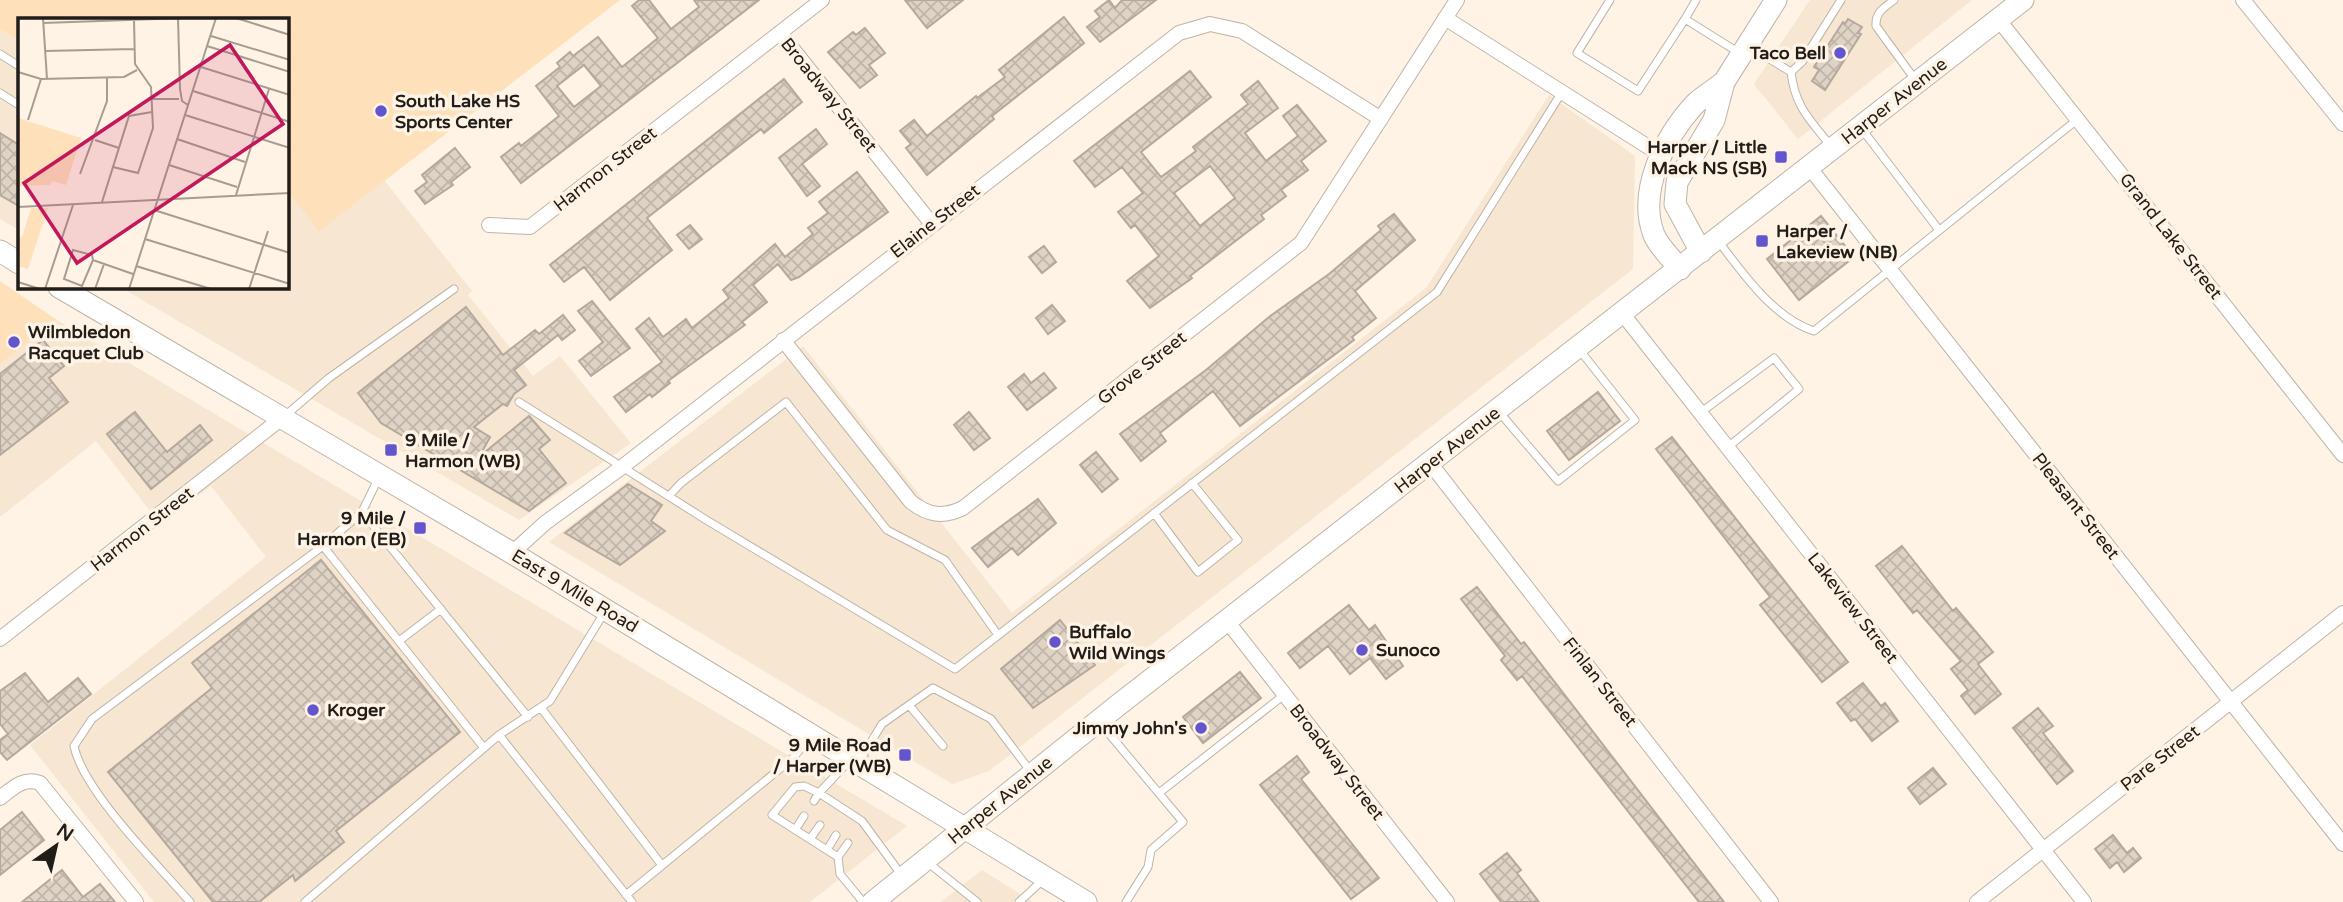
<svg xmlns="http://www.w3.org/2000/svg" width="2343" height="902" viewBox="0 0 2343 902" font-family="'Varela Round',sans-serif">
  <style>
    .built { fill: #f6e6d2 }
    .park { fill: #fee0bb }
    .building { fill: url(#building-cross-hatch); stroke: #b4a99c; stroke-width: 2; fill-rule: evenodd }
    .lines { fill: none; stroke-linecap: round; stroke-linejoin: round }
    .lane-casing { stroke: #bfb4a6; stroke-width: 9 }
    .street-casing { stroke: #bfb4a6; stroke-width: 16 }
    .secondary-casing { stroke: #bfb4a6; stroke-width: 23 }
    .lane { stroke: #fff; stroke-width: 7 }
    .street { stroke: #fff; stroke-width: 14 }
    .secondary { stroke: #fff; stroke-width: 21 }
    .poi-dot { fill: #6255ce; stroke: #fef3e4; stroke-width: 2.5 }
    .labels { text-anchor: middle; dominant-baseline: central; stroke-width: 7; stroke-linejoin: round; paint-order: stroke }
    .poi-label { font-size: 18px; font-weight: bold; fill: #211d18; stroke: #fef3e4; text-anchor: start }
    .street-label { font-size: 18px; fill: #211d18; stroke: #fef3e4 }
    .inset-road { fill: none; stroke: #a69d92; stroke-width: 2 }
    .view { fill: #c2185b; fill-opacity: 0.15; stroke: #c2185b; stroke-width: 3.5 }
    .inset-edge { fill: none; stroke: #211d18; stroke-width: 3.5 }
  </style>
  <defs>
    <pattern id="building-cross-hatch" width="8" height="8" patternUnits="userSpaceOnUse" patternTransform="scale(1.75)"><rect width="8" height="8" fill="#dfd3c6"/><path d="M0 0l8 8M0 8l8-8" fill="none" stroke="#bfb5a9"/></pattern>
  </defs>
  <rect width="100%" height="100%" fill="#fef3e4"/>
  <!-- built -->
  <path class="built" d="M1810,0h162l-174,139 -44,-55z
    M0,29l19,12v189l-19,-11z
    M1549,95l86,61 -2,113 -644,502 -37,13 -403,-242 254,-196 209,267 414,-325z
    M384,180l88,111 -4,4 65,81 27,-20 71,87 -112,77 -399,-233h167v-96l32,39z
    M57,320l850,506 -97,76h-656l-124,-157 236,-188 -55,-71 -50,39 -65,-84 -96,76v-153z
    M982,870l51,32h-92z"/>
  <!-- park -->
  <path class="park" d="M0,0h620l-301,231 -32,-40v-172h-268v22l-19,-12z
    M0,281l57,39 -57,44z"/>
  <!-- building -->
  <path class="building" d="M639,0h10l22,29 28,-22 -5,-7h65l-238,183 -20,-26 18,-14 2,3 38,-30 -23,-30 24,-19 -3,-4 13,-11 3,4 25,-19 24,30 36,-29 -26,-32zM584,65l17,21 -27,21 -17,-21z
    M905,0h58l-36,28z
    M1109,0l6,8 7,-8h34l-56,42 -13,-15 13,-10 -5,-6z
    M1064,17l20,26 -92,73 2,3 -67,56 -21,-27 5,-4 -11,-13 14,-11 13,16 49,-40 1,2 28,-21 -6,-7z
    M1848,19l14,8 -4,6 3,1 -36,56 -13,-9 7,-11 -5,-3 29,-45 2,2z
    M865,28l20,25 -16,12 8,10 -17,13 -32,-36 25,-20 3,3z
    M1190,71l21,26 -70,55 20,25 35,-26 -3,-4 55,-43 -7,-9 17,-14 20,27 -33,25 21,28 32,-25 -15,-20 14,-11 29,36 -25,20 7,9 -27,20 5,6 -25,19 3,4 -74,57 2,2 -42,30 -23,-27 32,-25 -24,-31 -4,3 -13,-16 25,-19 -21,-26 -27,20 -21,-26zM1210,166l25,32 -35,28 -26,-33z
    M784,79l18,23 -38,31 -3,-4 -114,89 25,32 -62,50 -26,-33 -20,15 -14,-17z
    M816,129l11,15 -25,20 18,22 -13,10 -28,-38z
    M0,133l19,12v61l-19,-11z
    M455,148l15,19 -19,15 2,3 -28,19 -10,-13 12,-9 -5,-7z
    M857,172l31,40 -89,65 -8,3 -13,-16 -25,21 14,17 -25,20 3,3 -77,56 2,2 -18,14 -2,-3 -24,18 -12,-15 48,-35 -26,-33 13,-11 14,19 23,-18 6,9 37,-30 -6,-8 52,-46 10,13 28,-23 -5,-6 20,-15 -9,-11z
    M1394,214l21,26 -60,51 21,27 -24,19 2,3 -114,86 -27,-35 -53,42 6,8 -25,20 -21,-27 86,-64 63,-53 60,-43 52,-44 -3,-4z
    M1821,216l33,41 -55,43 -32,-41z
    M690,225l12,14 -13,10 -12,-14z
    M1044,246l12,16 -14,11 -13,-16z
    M592,301l38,47 -39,28 -12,-15 24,-19 -25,-31z
    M1052,305l13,16 -17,13 -12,-16z
    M466,307l37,48 32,-25 4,4 24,-19 12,15 -13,10 -4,-5 -44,35 12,15 -12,9 -7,12 -4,-2 -29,23 16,10 -11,20 50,-41 21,24 -11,9 27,34 -37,28 -148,-88 -23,-30z
    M43,340l21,26 -15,12 19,24 -68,53v-81z
    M1044,373l12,15 -29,22 -19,-23 16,-13 7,9z
    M1598,392l22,29 -51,39 -22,-29z
    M135,412l32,40 33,-27 12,15 -61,49 -44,-55z
    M969,412l21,26 -16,12 -20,-25z
    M1672,437l176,225 -26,20 -62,-77 10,-8 -114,-148z
    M1096,452l22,27 -16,13 -22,-27z
    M628,484l34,21 -11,16 14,10 -45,34 -55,-32z
    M1038,499l18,24 -38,32 -6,-7 -24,19 -16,-19z
    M1902,546l51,65 3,-3 37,44 -15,12 23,30 -26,20 -14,-18 7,-6 -17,-21 10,-8 -44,-51 -4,3 -37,-47z
    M321,560l139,172 -124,99 8,11 -49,39 -2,-6 -34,27h-46l-105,-130 104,-84 -20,-25z
    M1477,587l44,57 3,-2 200,260h-25l-177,-226 -5,4 -16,-20 4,-4 -44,-57z
    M1349,605l20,25 6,-5 28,41 -17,13 -16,-21 -20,16 -22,-28 -28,22 -12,-15z
    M1060,620l35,45 -62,43 -32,-39z
    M1240,672l21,26 -58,45 -20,-26z
    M25,673l23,29 30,-24 13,16 -84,66 -7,-8v-12l8,-6 -8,-10v-33z
    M1863,683l18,23 4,-3 13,18 -26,20 -17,-22 -4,2 -14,-18z
    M2038,708l15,18 -10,7 30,38 -16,13 -44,-56z
    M1297,756l12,16 -8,7 78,99 -28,21 -91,-114z
    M1933,768l13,16 -26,20 -12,-16z
    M22,812l22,28 -44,35v-45z
    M2113,835l14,18 6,-5 8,10 -17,14 -7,-10 -7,6 -15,-19z
    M1507,853l14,17 -4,3 22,29h-38l-21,-28z
    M62,870l21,27 17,-13 15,18h-93z"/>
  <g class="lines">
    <!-- lane casing -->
    <g class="lane-casing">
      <path id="lane" d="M1610,0l-33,53 61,38 47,-72 56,35
        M1894,0c-10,8 -19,12 -18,26l40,55
        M1685,19l11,-19
        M1750,47l41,25
        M0,54l19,12
        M1791,72c4,35 19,48 40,74
        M1791,72l11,-10 39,-62
        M0,93l19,12
        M1861,128l78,102
        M1719,242c25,33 55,76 95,89l264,-212
        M519,402l189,119 247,148 482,-377 125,-200
        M1500,413l58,68 77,-61 -57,-72
        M1700,413l74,-55 25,31 -71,58
        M286,415l43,-37 125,-89
        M378,479l-16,33 166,205
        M669,496l12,-13 105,-81 101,128 58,30 53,75
        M1154,513l44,59 40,-32 -46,-57
        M323,546l161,202
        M399,641l42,-32
        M909,705l34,41
        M541,708l120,156
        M1100,723l83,99 -32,28 -3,17 -22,35
        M499,735l133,167
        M860,760l22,-36 51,-36 58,31 40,53
        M848,762l-29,31 -15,-7 -9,1 -23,28 66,42 2,17 23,28
        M1159,793l125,-98
        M814,801l5,-8 43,28 41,56
        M795,830l9,-14
        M810,839l10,-14
        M827,850l9,-15
        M838,857l10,-14
        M926,861l51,41
        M626,895l167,-137 18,-22
        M190,902c-32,-37 -107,-111 -116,-156l18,-27 231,-173 39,-34
        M305,902l194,-167 51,-34 54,-88
        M1019,902l25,-23"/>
    </g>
    <!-- street casing -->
    <g class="street-casing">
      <path id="street" d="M2243,0l100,124
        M1445,18l216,137
        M1998,19l345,436
        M780,33l151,190
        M1809,167l534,677
        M489,225l41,2 292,-227
        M1622,313l462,589
        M783,340l128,162c17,13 32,16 52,6l338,-265 156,-243
        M1430,463l341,439
        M512,553l33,-30 77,-56 557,-434 31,-9 32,7 139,88
        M1227,621l220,281
        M0,639l282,-221
        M0,798c13,-10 23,-21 40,-15l96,119
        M1977,902l366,-289"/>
    </g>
    <!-- secondary casing -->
    <g class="secondary-casing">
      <path id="secondary" d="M0,251l19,12
        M1701,252l-26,-48 2,-22 37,-62 10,-38 52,-82
        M1680,269c-8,-10 -21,-22 -26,-34 -17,-44 11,-98 40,-130 8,-8 20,-15 30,-23
        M59,287l453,266 574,349
        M873,902l244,-196 906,-706"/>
    </g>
    <!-- lane -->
    <use href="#lane" class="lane"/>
    <!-- street -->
    <use href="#street" class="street"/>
    <!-- secondary -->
    <use href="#secondary" class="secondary"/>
  </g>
  <!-- markers -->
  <g class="poi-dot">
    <circle cx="1840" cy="53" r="7"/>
    <circle cx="381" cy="111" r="7"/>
    <rect x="1774" y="150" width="14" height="14" rx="3.5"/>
    <rect x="1755" y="234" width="14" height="14" rx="3.5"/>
    <circle cx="14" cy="342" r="7"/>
    <rect x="384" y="443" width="14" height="14" rx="3.5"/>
    <rect x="413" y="521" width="14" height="14" rx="3.5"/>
    <circle cx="1055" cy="642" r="7"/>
    <circle cx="1362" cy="650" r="7"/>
    <circle cx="313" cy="710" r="7"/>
    <circle cx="1201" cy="728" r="7"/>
    <rect x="898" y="748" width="14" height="14" rx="3.5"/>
  </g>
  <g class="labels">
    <!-- poi labels -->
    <g class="poi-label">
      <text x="1826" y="53" text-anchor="end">Taco Bell</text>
      <text x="395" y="101">South Lake HS<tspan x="395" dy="21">Sports Center</tspan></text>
      <text x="1767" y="147" text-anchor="end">Harper / Little<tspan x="1767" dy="21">Mack NS (SB)</tspan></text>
      <text x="1776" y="231">Harper /<tspan x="1776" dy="21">Lakeview (NB)</tspan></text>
      <text x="28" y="332">Wilmbledon<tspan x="28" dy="21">Racquet Club</tspan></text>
      <text x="405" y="440">9 Mile /<tspan x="405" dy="21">Harmon (WB)</tspan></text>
      <text x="406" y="518" text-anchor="end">9 Mile /<tspan x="406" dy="21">Harmon (EB)</tspan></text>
      <text x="1069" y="632">Buffalo<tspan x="1069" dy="21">Wild Wings</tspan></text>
      <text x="1376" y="650">Sunoco</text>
      <text x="327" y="710">Kroger</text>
      <text x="1187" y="728" text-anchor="end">Jimmy John's</text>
      <text x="891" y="745" text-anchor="end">9 Mile Road<tspan x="891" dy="21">/ Harper (WB)</tspan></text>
    </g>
    <!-- street labels -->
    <g class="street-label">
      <text transform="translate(829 95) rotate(51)">Broadway Street</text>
      <text transform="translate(1894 101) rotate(-38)">Harper Avenue</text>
      <text transform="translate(605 169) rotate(-38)">Harmon Street</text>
      <text transform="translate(935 221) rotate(-38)">Elaine Street</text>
      <text transform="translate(2171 236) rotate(52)">Grand Lake Street</text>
      <text transform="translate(1142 368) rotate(-38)">Grove Street</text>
      <text transform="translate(1447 450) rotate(-38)">Harper Avenue</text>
      <text transform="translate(2076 506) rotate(52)">Pleasant Street</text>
      <text transform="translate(142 529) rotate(-38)">Harmon Street</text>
      <text transform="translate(575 591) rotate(31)">East 9 Mile Road</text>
      <text transform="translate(1853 608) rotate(52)">Lakeview Street</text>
      <text transform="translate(1600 682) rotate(52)">Finlan Street</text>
      <text transform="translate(2160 758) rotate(-38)">Pare Street</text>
      <text transform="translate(1337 762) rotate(52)">Broadway Street</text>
      <text transform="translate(1000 800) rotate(-39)">Harper Avenue</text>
    </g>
  </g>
  <!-- overview -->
  <g transform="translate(18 18)">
    <rect width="271" height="271" fill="#fef3e4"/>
    <path d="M0,100l63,20 -15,47 -14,-4 -2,4 -32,1zM13,190h17l-20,61 -10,-3v-30l4,1z" fill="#fee0bb"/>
    <path class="inset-road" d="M25,0l4,61M160,0l2,71 2,12 6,4M218,0l54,17M25,5l142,-5M193,18l79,24M189,28l83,26M27,33l89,-2M183,49l89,28M0,54l23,7 83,-2 13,-7M175,73l97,31M134,81h27M167,97l105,33M10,102l13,-41M159,121l68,23M77,122l24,8M151,147l68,22M95,149l25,6 15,-45 -2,-41 -16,-23 -1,-44M62,156l27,-73v-24M218,177l33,-106M84,184l27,-86 23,-4M0,189l272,-14M136,192l136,43M127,221l145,45M75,242l-1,-5 -19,-5 -9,29 18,7 11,-26 40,14M118,248l75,23M0,264l22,7M27,271l28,-84M77,271l9,-25M111,271l87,-271M231,271l19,-58"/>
    <path class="view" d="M212,27l53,79 -206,139 -53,-80z"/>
    <rect width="271" height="271" class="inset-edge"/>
  </g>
  <!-- north arrow -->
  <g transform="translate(56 846) rotate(34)" stroke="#fef3e4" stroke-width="5" paint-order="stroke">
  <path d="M0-5L12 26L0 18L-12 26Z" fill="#211d18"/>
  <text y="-10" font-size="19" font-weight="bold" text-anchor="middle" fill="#211d18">N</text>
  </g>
</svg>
